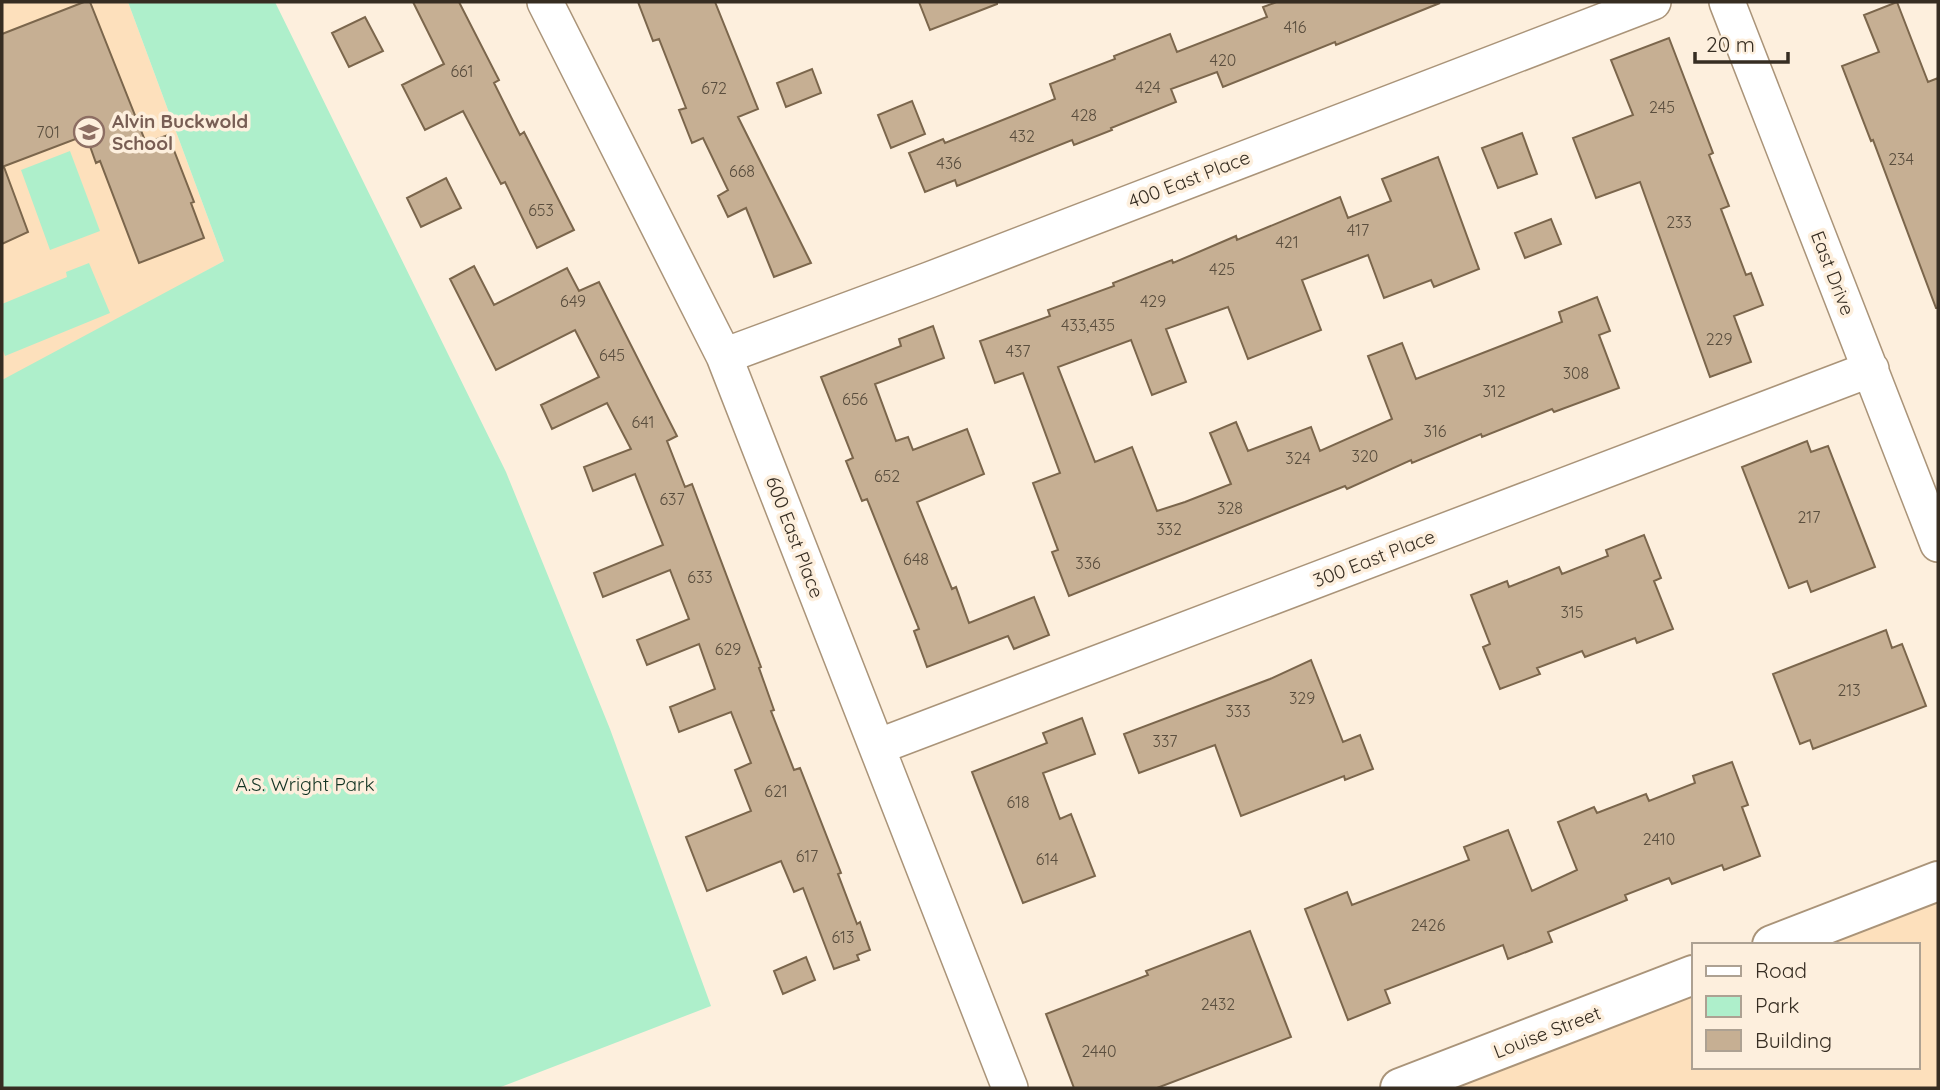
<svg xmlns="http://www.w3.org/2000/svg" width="1940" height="1090" viewBox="0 0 1940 1090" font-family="Quicksand,sans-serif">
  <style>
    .built { fill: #fde0bc }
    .green { fill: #aeefcb }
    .building { fill: #c6af93; stroke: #7b664c; stroke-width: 2 }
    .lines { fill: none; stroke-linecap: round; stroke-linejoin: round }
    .minor-casing { stroke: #aa9479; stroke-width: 38 }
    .tertiary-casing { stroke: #aa9479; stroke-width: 42 }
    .minor { stroke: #fff; stroke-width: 35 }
    .tertiary { stroke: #fff; stroke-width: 38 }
    .labels { text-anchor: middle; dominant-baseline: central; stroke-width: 7; stroke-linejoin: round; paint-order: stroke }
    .number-label { font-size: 16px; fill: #5a4e3e }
    .education-label { font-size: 19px; font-weight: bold; fill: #785e54; stroke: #fdefdd; text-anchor: start }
    .street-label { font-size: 19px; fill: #362d22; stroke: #fdefdd }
    .park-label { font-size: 19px; fill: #123323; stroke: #fdefdd }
  </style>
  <rect width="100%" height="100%" fill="#fdefdd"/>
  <!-- built -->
  <path class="built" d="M2,2h126l96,259 -222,124z
    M1938,880v208h-538l293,-113v92h224v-122h-146z"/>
  <!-- green -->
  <path class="green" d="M128,2h147l231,470 104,257 101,277 -213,82h-496v-708l222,-119z
    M70,151l30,80 -50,19 -29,-80z
    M89,263l21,50 -105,43 -3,-8v-44l65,-27 -1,-5z"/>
  <!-- building -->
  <path class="building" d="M84,2h6l56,141 22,-8 26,67 -3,1 13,35 -65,25 -39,-102 -4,2 -10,-28 -84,32v-133z
    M413,2h46l40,78 -5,3 26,52 4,-3 50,98 -37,18 -32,-66 -4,2 -38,-73 -38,19 -23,-45 42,-21z
    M638,2h77l43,107 -20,8 73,146 -37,14 -28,-69 -18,9 -10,-21 10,-6 -25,-52 -11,5 -13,-33 7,-2 -27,-69 -6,2z
    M919,2h78v2l-67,26z
    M1277,2l163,1 -104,42 -1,-3 -112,45 -6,-15 -46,17 5,13 -65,26 1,2 -38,15 -2,-5 -115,46 -2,-6 -30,12 -16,-39 34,-14 2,4 110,-44 -5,-15 65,-25 -1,-3 56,-22 7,18 90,-35 -4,-10z
    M1897,2l31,80 10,-4v230h-2l-63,-168 -2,1 -29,-75 37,-14 -15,-37z
    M365,17l18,34 -34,16 -17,-34z
    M1669,38l44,115 -4,2 20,51 -8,3 25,66 5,-2 12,32 -29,11 17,46 -41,15 -70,-195 -44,16 -23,-60 60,-23 -22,-55z
    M812,69l9,24 -35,14 -9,-24z
    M912,101l13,33 -34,14 -13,-33z
    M1522,133l15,41 -39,14 -16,-40z
    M1438,157l41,112 -45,18 -3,-7 -47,18 -16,-43 -66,25 19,50 -73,29 -20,-52 -62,22 20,53 -34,13 -21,-55 -73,27 37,95 37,-15 25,64 28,-9 46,-18 -21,-51 26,-11 12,29 63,-24 9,24 72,-32 -24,-63 34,-13 14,36 146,-57 -3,-10 38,-15 13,34 -11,4 20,53 -65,24 -2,-3 -70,28 -1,-3 -69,29 -1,-3 -64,29 -2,-3 -276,110 -17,-44 6,-2 -25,-67 27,-10 -37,-100 -28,10 -15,-42 70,-25 -2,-6 66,-24 -1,-3 59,-23 1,3 63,-27 1,4 103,-43 8,21 43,-17 -9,-22z
    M4,167l24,65 -26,12v-76z
    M446,178l15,30 -40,19 -14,-29z
    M1551,219l10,25 -36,14 -10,-25z
    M474,266l20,39 73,-37 12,23 20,-9 78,154 -10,5 18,46 7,-3 69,183 -2,1 15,42 -3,1 23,59 6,-2 41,105 -3,1 19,50 3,-2 10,28 -13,5 2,5 -25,9 -31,-81 -9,4 -13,-31 -74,30 -21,-54 65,-26 -16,-41 16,-7 -20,-51 -52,20 -9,-25 45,-18 -16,-45 -52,21 -10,-25 52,-21 -19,-49 -67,27 -9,-24 69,-28 -28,-71 -42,17 -9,-24 47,-18 -24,-46 -55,26 -11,-24 58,-28 -24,-47 -79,40 -46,-91z
    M933,326l11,32 -69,26 21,57 12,-4 5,13 54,-21 17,45 -67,28 35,87 4,-2 13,36 65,-26 15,38 -35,14 -6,-13 -81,31 -13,-36 5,-2 -52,-130 -5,2 -16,-40 7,-3 -32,-81 80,-31 -2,-7z
    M1807,441l4,11 17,-6 47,121 -64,25 -4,-11 -18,7 -47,-121z
    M1644,535l17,43 -7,3 19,48 -36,14 -2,-5 -50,19 -3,-6 -45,17 3,6 -40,15 -17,-42 7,-3 -19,-49 36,-14 2,6 50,-20 3,7 46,-18 -2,-6z
    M1886,630l6,18 10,-4 24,62 -113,43 -3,-9 -10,4 -27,-70z
    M1311,660l32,82 17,-7 13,34 -28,11 -1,-4 -103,40 -26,-71 -76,28 -15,-39 146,-55z
    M1082,718l13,36 -52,19 17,46 11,-5 24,62 -72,27 -51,-131 75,-29 -4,-10z
    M1732,762l16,43 -6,2 18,49 -36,14 -2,-5 -50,19 -3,-6 -44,17 2,5 -79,32 4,10 -44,17 -5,-14 -118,45 5,13 -42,17 -43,-111 42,-17 5,13 117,-45 -5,-13 44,-17 24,61 45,-21 -19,-48 36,-15 3,6 49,-19 3,7 46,-18 -2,-7z
    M1250,931l41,106 -134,51h-83l-28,-74 102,-39 -2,-4z
    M806,957l9,23 -32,14 -9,-23z"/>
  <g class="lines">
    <!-- minor casing -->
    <g class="minor-casing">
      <path id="minor" d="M545,2l179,354 286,732
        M1727,2l211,542
        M724,356l205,-76 724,-278
        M877,747l994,-378"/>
    </g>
    <!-- tertiary casing -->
    <g class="tertiary-casing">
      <path id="tertiary" d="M1772,945l166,-64
        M1400,1088l293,-113"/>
    </g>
    <!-- minor -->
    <use href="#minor" class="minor"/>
    <!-- tertiary -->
    <use href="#tertiary" class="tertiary"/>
  </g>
  <!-- icons -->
  <defs>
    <g id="school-ring" transform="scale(1.575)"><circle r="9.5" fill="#fdefdd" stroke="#8d6e63" stroke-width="1.5"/><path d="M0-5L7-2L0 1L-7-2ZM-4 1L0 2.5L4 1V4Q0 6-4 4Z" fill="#8d6e63"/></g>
  </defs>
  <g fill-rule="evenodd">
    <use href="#school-ring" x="89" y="132"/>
  </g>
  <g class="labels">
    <!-- number labels -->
    <g class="number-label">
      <text x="1295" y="27">416</text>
      <text x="1223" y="60">420</text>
      <text x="462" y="71">661</text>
      <text x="1148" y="87">424</text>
      <text x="714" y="88">672</text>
      <text x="1662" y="107">245</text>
      <text x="1084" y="115">428</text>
      <text x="48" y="132">701</text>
      <text x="1022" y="136">432</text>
      <text x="1901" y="159">234</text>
      <text x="949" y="163">436</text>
      <text x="742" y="171">668</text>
      <text x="541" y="210">653</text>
      <text x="1679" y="222">233</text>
      <text x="1358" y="230">417</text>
      <text x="1287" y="242">421</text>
      <text x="1222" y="269">425</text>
      <text x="573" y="301">649</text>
      <text x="1153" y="301">429</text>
      <text x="1088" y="325">433,435</text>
      <text x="1719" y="339">229</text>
      <text x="1018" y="351">437</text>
      <text x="612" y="355">645</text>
      <text x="1576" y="373">308</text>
      <text x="1494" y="391">312</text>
      <text x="855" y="399">656</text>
      <text x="643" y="422">641</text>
      <text x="1435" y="431">316</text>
      <text x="1365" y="456">320</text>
      <text x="1298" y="458">324</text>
      <text x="887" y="476">652</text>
      <text x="672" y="499">637</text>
      <text x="1230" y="508">328</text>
      <text x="1809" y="517">217</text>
      <text x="1169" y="529">332</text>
      <text x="916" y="559">648</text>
      <text x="1088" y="563">336</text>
      <text x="700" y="577">633</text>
      <text x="1572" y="612">315</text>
      <text x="728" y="649">629</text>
      <text x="1849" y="690">213</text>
      <text x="1302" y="698">329</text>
      <text x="1238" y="711">333</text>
      <text x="1165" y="741">337</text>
      <text x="776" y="791">621</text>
      <text x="1018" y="802">618</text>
      <text x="1659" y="839">2410</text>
      <text x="807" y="856">617</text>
      <text x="1047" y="859">614</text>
      <text x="1428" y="925">2426</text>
      <text x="843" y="937">613</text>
      <text x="1218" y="1004">2432</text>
      <text x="1099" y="1051">2440</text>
    </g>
    <!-- education labels -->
    <g class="education-label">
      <text x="112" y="121">Alvin Buckwold<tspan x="112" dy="22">School</tspan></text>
    </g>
    <!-- street labels -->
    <g class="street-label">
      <text transform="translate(1189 179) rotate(-21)">400 East Place</text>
      <text transform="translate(1833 273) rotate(69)">East Drive</text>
      <text transform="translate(795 537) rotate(69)">600 East Place</text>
      <text transform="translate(1374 558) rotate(-21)">300 East Place</text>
      <text transform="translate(1547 1032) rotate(-21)">Louise Street</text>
    </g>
    <!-- park labels -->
    <g class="park-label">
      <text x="305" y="784">A.S. Wright Park</text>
    </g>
  </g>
  <!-- border -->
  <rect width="1940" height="1090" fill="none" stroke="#362d22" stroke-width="7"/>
  <!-- legend -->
  <rect x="1692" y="943" width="228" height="126" fill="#fdefdd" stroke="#ada192" stroke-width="2"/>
  <rect x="1706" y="966" width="35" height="10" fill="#ffffff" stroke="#ada192" stroke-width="2"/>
  <text x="1755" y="978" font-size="21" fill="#362d22">Road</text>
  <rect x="1706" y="996" width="35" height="21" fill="#aeefcb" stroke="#ada192" stroke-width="2"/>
  <text x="1755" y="1013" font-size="21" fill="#362d22">Park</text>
  <rect x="1706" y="1030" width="35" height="21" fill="#c6af93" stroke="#ada192" stroke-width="2"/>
  <text x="1755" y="1048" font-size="21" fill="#362d22">Building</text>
  <!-- scale -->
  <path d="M1695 52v10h93v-10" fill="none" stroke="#362d22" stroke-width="3.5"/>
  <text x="1706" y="52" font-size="21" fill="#362d22" stroke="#fdefdd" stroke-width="5" paint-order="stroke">20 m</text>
</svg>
